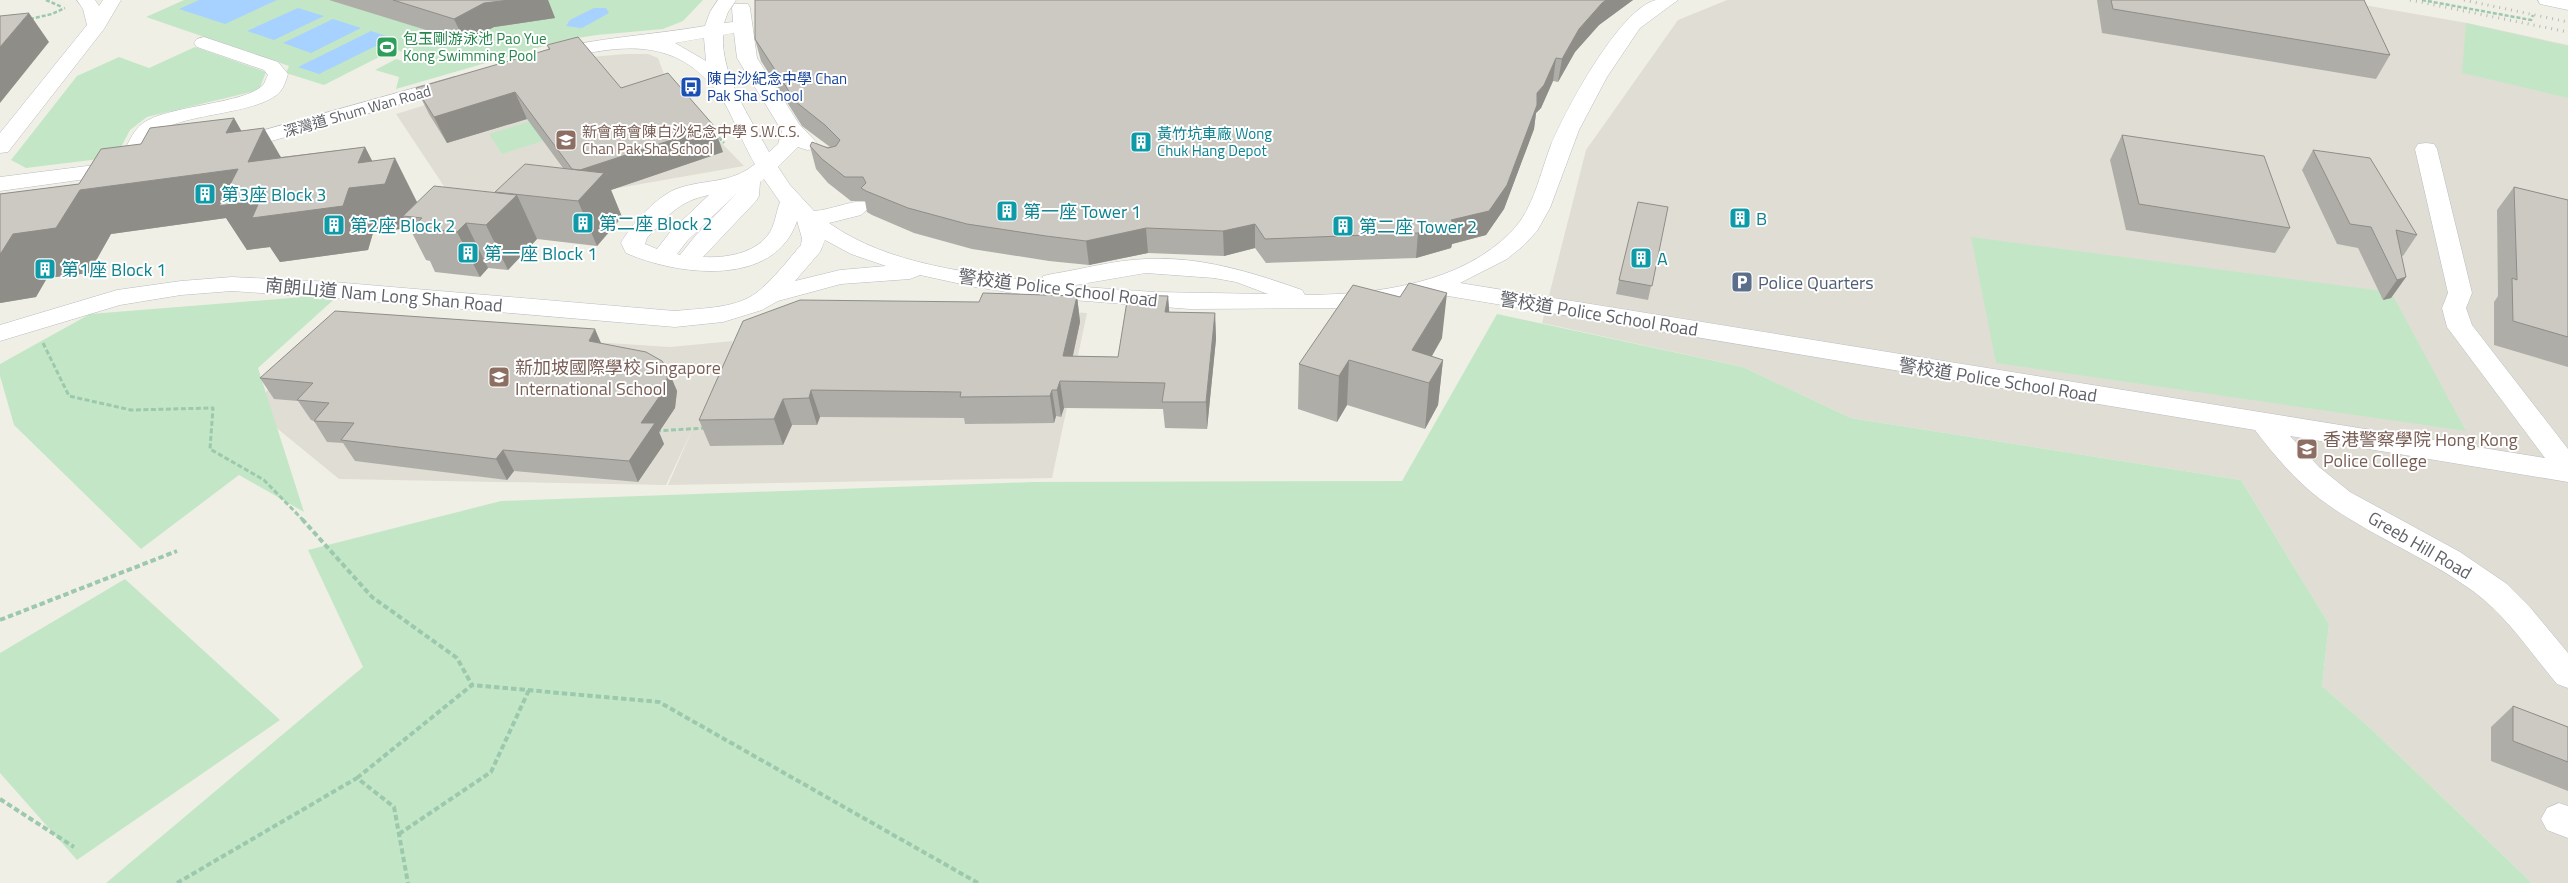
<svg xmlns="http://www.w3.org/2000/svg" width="2568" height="883" viewBox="0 0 2568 883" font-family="'Titillium Web','Noto Sans TC',sans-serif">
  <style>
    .education { fill: #e0ded4 }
    .green { fill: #c3e7c6 }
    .water { fill: #a7d1ff }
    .pier { fill: #f0efe6 }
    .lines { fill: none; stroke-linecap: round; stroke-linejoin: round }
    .minor-casing { stroke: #b9bbc0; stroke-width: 1 }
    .path-far2 { stroke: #9cc8ad; stroke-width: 2.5; stroke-dasharray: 4 2; stroke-linecap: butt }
    .path-far1 { stroke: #9cc8ad; stroke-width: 3; stroke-dasharray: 5 2.5; stroke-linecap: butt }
    .path { stroke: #9cc8ad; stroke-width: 4; stroke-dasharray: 5.5 3; stroke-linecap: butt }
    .minor { fill: #fff; fill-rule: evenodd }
    .rail { stroke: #b7b8b8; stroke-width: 3; stroke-dasharray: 1 5; stroke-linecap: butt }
    .wall { fill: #afada8 }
    .shaded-wall { fill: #8f8d88 }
    .building { fill: #ccc9c3; stroke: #8f8d88 }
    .labels { text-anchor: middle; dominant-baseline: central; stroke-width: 4; stroke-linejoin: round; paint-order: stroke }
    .far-leisure-label { font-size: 15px; fill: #27864d; stroke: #fff; text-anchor: start }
    .far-transit-label { font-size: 15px; fill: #164399; stroke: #fff; text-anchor: start }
    .far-street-label { font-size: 15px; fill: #5e6167; stroke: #fff }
    .far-education-label { font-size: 15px; fill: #785e54; stroke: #fff; text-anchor: start }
    .far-culture-label { font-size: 15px; fill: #0d838f; stroke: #fff; text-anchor: start }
    .culture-label { font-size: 18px; fill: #0d838f; stroke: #fff; text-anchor: start }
    .service-label { font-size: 18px; fill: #4e5e75; stroke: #fff; text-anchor: start }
    .street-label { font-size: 18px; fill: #5e6167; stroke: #fff }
    .education-label { font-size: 18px; fill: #785e54; stroke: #fff; text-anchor: start }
  </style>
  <rect width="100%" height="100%" fill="#f0efe6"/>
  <!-- education -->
  <path class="education" d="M1727,0h608l132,23 101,22v838h-36l-163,-156 -47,-41 7,-62 -88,-144 -390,-62 -108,-51 -201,-44 44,-173 92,-130z
    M626,54h22l10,4 12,32 74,76 -281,49 -67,-101 182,-56z
    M890,302l197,11 -35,165 -384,7 26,-59 -28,59 -327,-6 -88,-72 82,-82 337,22 63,-6 -1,2 37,-5z"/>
  <!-- green -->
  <path class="green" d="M184,0h519l-20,21 -20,8 -66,6 -32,5 -169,49 3,-12 -24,-7 21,-11 7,2 2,-8 -10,-4 -71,36 -38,-12 3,-7 -143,-49z
    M2466,23l102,23v52l-106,-25z
    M195,47l71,25 -7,18 -112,27 -17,13 -14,27 -90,11 -15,-8 66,-84 42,-19 30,11z
    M573,108l15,19 -86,27 -13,-20z
    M1971,237l420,55 75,139 -470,-68z
    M340,294l-82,74 46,144 -65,-37 -98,74 -127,-124 -14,-49v-12l90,-50z
    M1497,314l246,53 108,51 390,62 88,144 -7,62 47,41 163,156h-2426l257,-216 -55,-117 193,-49 533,-19 368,-1z
    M125,579l155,141 -203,140 -77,-87v-120z"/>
  <!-- water -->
  <path class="water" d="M199,0h78l-52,24 -46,-15z
    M298,8l26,8 -50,24 -27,-9z
    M594,8h12l3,5 -27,15 -16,-2 4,-6z
    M333,19l28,9 -50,25 -28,-10z
    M371,31l21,7 -73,36 -21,-7z"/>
  <!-- pier -->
  <path class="pier" d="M2547,10l21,4v13l-24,-5v-10z"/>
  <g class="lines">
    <!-- minor casing -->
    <g class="minor-casing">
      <path id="minor" d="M77,0h18l4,6 4,-6h18l-17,29 -96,123 -8,1v-20l87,-108 -4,-16z
        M718,0h18l-8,12 -4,11 9,-1 -1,-14 2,-4h14l2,4 7,50 42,66 19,20 -3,5 -8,1 -9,-3 -20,20 12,18 24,26c17,-1 40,-12 53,-9l3,5 -9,8 -32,8c59,42 142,50 212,59l2,-6 9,-2c31,-5 63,-14 94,-15 54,-3 105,13 156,31l3,5h3c69,-1 153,-11 204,-64 22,-23 28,-58 39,-86 14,-34 68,-136 105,-145 6,0 15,0 22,0l-38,28 -33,49 -28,53 -29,78 -13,23 -14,15 -16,13 -47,24 1085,175 -98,-131 -5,-19 6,-15 -33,-144 3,-5 8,-1 8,1 3,5 35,144 -6,15 6,17 96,124v33l-278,-46 29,31 31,25 110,60 47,32 22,22 39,47v35l-11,-4c-27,-32 -50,-68 -84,-93 -48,-35 -105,-56 -153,-92 -25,-19 -46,-44 -65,-69l-825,-137 -37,10 -39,5 -164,1 -144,-11 -71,-11 -55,-12 -10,4 -69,5 -63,17 -16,9 -39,12 -48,5 -342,-29 -101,-7 -51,4 -61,10 -120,36v-16l117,-35 64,-9 51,-4 101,5 342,29c27,-3 65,-2 86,-22 15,-13 27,-29 40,-44l1,-7 -5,-17c-23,68 -121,54 -171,32l-5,-10c10,-19 38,-49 58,-55 27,-9 52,-4 76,-24 -13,-21 -24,-54 -37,-71 -46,-61 -104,-46 -168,-32l-7,-2 -3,-4 3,-4c53,-13 108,-16 162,-25l5,-14zM734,33l3,25 45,73 -4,13 -9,8c-19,-34 -48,-76 -46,-117zM704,38l2,23 -31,-18zM764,179l16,23c-4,10 -5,24 -12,33 -15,19 -42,23 -65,22l53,-56 3,-5 1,-14zM737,193l-41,42 -16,20 -3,-1 10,-13zM709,195l-38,36 -14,18 -12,-5 2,-6c21,-22 31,-37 62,-43zM825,240l26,14 35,12 -46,4 -45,11 25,-29zM1146,273l68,5 22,4 32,12 -114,-2 -84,-6z
        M2538,0h30v10l-28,-6z
        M204,37l74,25 10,12c-2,6 -4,13 -8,18 -21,22 -93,21 -121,39 -13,8 -15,29 -23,41l-136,19v-14l119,-15c7,-13 12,-30 24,-39 26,-18 102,-19 120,-38 2,-2 3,-7 5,-10l-4,-5 -67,-23 -3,-4 3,-4z
        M454,77l7,2 3,4 -3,4 -228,65 -8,-1 -3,-5 3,-5z
        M2559,803l9,3v32l-21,-8 -6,-11 6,-11z"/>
    </g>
    <!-- path-far2 -->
    <path class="path-far2" d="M46,0l16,7
      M2422,0l109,20 2,-5
      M30,19l22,-5 13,-6
      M681,80l2,13
      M715,133l9,10"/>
    <!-- path-far1 -->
    <path class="path-far1" d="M43,343l26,53 62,14 82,-2 -3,41 54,31 39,40
      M656,431l49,-3"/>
    <!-- path -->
    <path class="path" d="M302,519l70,78 85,61 15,27
      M0,620l177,-69
      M357,778l115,-93 187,17 319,181
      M0,799l74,48
      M399,834l92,-62 38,-82
      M177,883l180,-105 37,29 14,76"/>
    <!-- minor -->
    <use href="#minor" class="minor"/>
    <!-- rail -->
    <path class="rail" d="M2410,0l158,32
      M2464,0l104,22"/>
  </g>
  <!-- wall -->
  <path class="wall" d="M329,0h219l7,18 -61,9 -29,15z
    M755,0h878l-34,25 -24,27 -17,30 -5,-1 -12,27 -5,5 -2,16 -30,80 -18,26 -34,9 -1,4 -35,10 -150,5 -11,-15 -31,8 -76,-3 -59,12 -40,-4 -77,-12 -58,-16 -42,-18 -5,-3 -2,-11h-14l-23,-18 -12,-14 -6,-23 20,1 -28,-21 -41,-65 -6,-22z
    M2097,0h267l26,55 -14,24 -274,-46z
    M547,45l74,43 102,64 -112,38 11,27 -25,29 -60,-7 -29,31 -20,-2 -8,9 -45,-5 -5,-11 -4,-1 -17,-33 -36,6 -5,17 -88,12 -10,-15 -23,3 -21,-32 -115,16 -22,39 -42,5 -11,19 -36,6v-109l79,-10 62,-40 93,-26 7,13 40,26 84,-10 7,14 45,41 79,-9 67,-25 -36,-49 -80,24 -18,-29 -13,-26 133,-38z
    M2122,135l168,93 -15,25 -149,-23 -16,-70z
    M2313,150l104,85 -14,21 -2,-1 5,22 -15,21 -8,2 -25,-52 -21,-4 -35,-74z
    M2514,187l54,13v167l-74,-22v-43l4,-6 -1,-86z
    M1668,207l-20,93 -32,-6 3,-14z
    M1077,296l3,26 -7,34 45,1 50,-61 1,16 46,1 1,26 -9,90 -42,-1 -2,-19 -99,-1 -3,9 -5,-1 -2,7 -89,1 -1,-6 -144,-1 -3,8h-25l-9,20 -73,1 -11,-26 280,-118z
    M1442,338l-10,18 11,4 -5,45 -13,24 -78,-24 -10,17 -39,-13 1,-45z
    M601,344l67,26 9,21 -2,17 -16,24 5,12 -26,38 -124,-11 -7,9 -152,-19 -12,-18 -16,-1 -13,-21 -3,-1 -13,-19 -24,-2 -14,-21z
    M2513,706l55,21v64l-77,-30v-34z"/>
  <!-- shaded-wall -->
  <path class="shaded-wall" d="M510,0h38l7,18 -61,9 -29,15 -11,-23 30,-16z
    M1606,0h27l-34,25 -24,27 -17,30 4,-23 17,-30 23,-26z
    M29,13l20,29 -49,61v-56z
    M1556,58l-3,23 -12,27 -5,5 -2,16 -30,80 -18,26 -34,9 -1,4 -35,10 2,-25 33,-13 86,-127z
    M515,92l12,27 -80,24 -13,-26z
    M234,118l19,33 11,-23 25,43 -15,34 -48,-72z
    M714,126l9,26 -112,38 11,27 -25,29 -19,-45 -4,-29z
    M365,147l19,37 11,-26 22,44 -14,14 5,12 -35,5 -5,17 -88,12 -10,-15 -23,3 -21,-32 -115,16 -22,39 -42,5 -11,19 -36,6v-50l13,-19 67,-44 158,-21 120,-6z
    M517,195l20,44 -29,31 -22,-45z
    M466,223l22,45 -8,9 -23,-45z
    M1255,224v24l-31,8 -1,-25z
    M1146,228l2,25 -59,12 -3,-24z
    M2406,277l-15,21 -8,2 14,-20z
    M1447,293l-5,45 -24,42 -6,-30z
    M1077,296l3,26 -13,60 -4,-26z
    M1168,296l2,26 -5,-10z
    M1215,313l1,26 -9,90 -1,-27z
    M595,329l9,21 -15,-9z
    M1349,360l-2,45 -10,17 2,-46z
    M1443,360l-5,45 -13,24 4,-46z
    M668,370l9,21 -2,17 -16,24 5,12 -26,38 -9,-21 12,-38z
    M1060,381l4,27 -3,9 -4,-27z
    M811,390l9,27 -3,8 -8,-27z
    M1052,390l4,26 -2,7 -4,-27z
    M783,399l9,26 -9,20 -9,-26z
    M503,450l11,21 -7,9 -11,-21z"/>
  <!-- building -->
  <path class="building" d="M393,0h117l-26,3 -30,16z
    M755,0h851l-4,3 -23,26 -17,30 -6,-1 -12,27 -7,8v12l-30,80 -18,26 -38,9 3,4 -36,9 -153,6 -10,-15 -32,7 -77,-3 -60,13 -40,-5 -79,-12 -59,-16 -42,-17 -5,-3 5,-5 -3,-6h-18l-23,-18 -12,-13 2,-4 16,6 8,-2 4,-6 -15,-15 -29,-23 -41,-63z
    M2111,0h253l26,55 -277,-46z
    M29,13l-29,34v-31z
    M578,37l43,51 47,-15 46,53 -134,44 -8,-1 -57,-77 -81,25 -18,-29 134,-39 -3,-4z
    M234,118l-8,15 38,-5 -16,34 117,-15 -7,16 37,-5 -10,26 -36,4 -6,18 -91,12 8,-18 -41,6 19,-37 -158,21 -24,38 -43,6 -12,19h-1v-59l79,-10 22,-35 40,-5 9,-16z
    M2122,135l142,21 26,72 -151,-24z
    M2313,150l57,8 47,77 -21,-5 10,47 -9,3 -26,-53 -21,-3z
    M525,164l79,9 -26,28 -83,-9z
    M434,186l83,9 -31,30 -20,-2 -9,9 -45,-5 10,-9 -19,-2z
    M2514,187l54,13v137l-55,-16 -1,-43 5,2z
    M1638,202l30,5 -16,79 -33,-6z
    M1409,283l38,10 -35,57 31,10 -14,23 -80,-23 -10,16 -40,-12 54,-79 47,12z
    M983,293l94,3 -14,60 55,1 10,-62 40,1 -3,16 50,1 -9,89h-44l3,-19 -105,-2 -3,9h-5l-2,6 -90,1 1,-5 -150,-2 -2,8 -26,1 -9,20 -75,1 44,-99 57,-21 179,2z
    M335,311l260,18 -6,12 57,11 16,9 6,9 -2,17 -25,36h14l-26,38 -126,-11 -7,9 -155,-19 13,-17 -40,-2 15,-18 -32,-3 16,-17 -53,-5z
    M2513,706l55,21v35l-55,-21z"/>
  <!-- icons -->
  <defs>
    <g id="stadium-square" transform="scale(1.125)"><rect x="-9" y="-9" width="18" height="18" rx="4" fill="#2e9e5b" stroke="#fff"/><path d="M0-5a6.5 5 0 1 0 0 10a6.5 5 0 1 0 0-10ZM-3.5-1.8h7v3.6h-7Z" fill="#fff"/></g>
    <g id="bus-square" transform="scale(1.125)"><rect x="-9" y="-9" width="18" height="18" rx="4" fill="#1a4fb4" stroke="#fff"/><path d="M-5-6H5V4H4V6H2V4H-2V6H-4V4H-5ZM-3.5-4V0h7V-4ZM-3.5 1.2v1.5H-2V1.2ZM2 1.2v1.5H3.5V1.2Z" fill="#fff"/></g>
    <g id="school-square" transform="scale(1.125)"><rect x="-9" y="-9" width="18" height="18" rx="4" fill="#8d6e63" stroke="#fff"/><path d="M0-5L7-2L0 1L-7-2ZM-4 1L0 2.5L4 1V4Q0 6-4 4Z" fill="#fff"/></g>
    <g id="building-square" transform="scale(1.125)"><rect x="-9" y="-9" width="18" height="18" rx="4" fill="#0f9aa8" stroke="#fff"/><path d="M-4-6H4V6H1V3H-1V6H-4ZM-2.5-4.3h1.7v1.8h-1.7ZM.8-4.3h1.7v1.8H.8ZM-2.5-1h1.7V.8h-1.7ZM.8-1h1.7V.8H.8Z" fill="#fff"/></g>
    <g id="parking-square" transform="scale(1.125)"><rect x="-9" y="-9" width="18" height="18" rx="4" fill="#5c6f8a" stroke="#fff"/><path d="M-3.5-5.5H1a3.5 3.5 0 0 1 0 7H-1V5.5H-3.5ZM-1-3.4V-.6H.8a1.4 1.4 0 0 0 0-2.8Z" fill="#fff"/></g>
    <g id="university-square" transform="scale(1.125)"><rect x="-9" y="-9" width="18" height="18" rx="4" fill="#8d6e63" stroke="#fff"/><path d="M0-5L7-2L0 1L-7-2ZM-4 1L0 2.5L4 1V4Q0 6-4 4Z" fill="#fff"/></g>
  </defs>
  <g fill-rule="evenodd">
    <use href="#stadium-square" x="387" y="47"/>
    <use href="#bus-square" x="691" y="87"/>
    <use href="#school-square" x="566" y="140"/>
    <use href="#building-square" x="1141" y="142"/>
    <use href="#building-square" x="205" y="194"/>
    <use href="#building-square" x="1007" y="211"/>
    <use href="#building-square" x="1740" y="218"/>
    <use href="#building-square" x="583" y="223"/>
    <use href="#building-square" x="334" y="225"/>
    <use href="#building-square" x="1343" y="226"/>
    <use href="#building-square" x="468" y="253"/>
    <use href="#building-square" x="1641" y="258"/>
    <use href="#building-square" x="45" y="269"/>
    <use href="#parking-square" x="1742" y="282"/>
    <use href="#school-square" x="499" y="377"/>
    <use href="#university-square" x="2307" y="449"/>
  </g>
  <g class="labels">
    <!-- far-leisure labels -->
    <g class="far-leisure-label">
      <text x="403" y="38">包玉剛游泳池 Pao Yue<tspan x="403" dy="17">Kong Swimming Pool</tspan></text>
    </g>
    <!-- far-transit labels -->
    <g class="far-transit-label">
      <text x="707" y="78">陳白沙紀念中學 Chan<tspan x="707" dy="17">Pak Sha School</tspan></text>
    </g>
    <!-- far-street labels -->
    <g class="far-street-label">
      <text transform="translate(357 111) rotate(-16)">深灣道 Shum Wan Road</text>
    </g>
    <!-- far-education labels -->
    <g class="far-education-label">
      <text x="582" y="131">新會商會陳白沙紀念中學 S.W.C.S.<tspan x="582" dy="17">Chan Pak Sha School</tspan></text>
    </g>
    <!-- far-culture labels -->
    <g class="far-culture-label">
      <text x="1157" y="133">黃竹坑車廠 Wong<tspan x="1157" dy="17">Chuk Hang Depot</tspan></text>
    </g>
    <!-- culture labels -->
    <g class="culture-label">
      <text x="221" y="194">第3座 Block 3</text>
      <text x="1023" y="211">第一座 Tower 1</text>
      <text x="1756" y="218">B</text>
      <text x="599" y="223">第二座 Block 2</text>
      <text x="350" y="225">第2座 Block 2</text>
      <text x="1359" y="226">第二座 Tower 2</text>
      <text x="484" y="253">第一座 Block 1</text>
      <text x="1657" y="258">A</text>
      <text x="61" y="269">第1座 Block 1</text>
    </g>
    <!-- service labels -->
    <g class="service-label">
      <text x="1758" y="282">Police Quarters</text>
    </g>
    <!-- street labels -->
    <g class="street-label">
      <text transform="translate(1058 288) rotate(7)">警校道 Police School Road</text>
      <text transform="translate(384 295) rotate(5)">南朗山道 Nam Long Shan Road</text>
      <text transform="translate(1599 314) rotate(9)">警校道 Police School Road</text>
      <text transform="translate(1998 380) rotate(9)">警校道 Police School Road</text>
      <text transform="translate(2420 545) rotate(30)">Greeb Hill Road</text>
    </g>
    <!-- education labels -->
    <g class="education-label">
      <text x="515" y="367">新加坡國際學校 Singapore<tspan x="515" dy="21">International School</tspan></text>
      <text x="2323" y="439">香港警察學院 Hong Kong<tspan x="2323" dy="21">Police College</tspan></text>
    </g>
  </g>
</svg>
